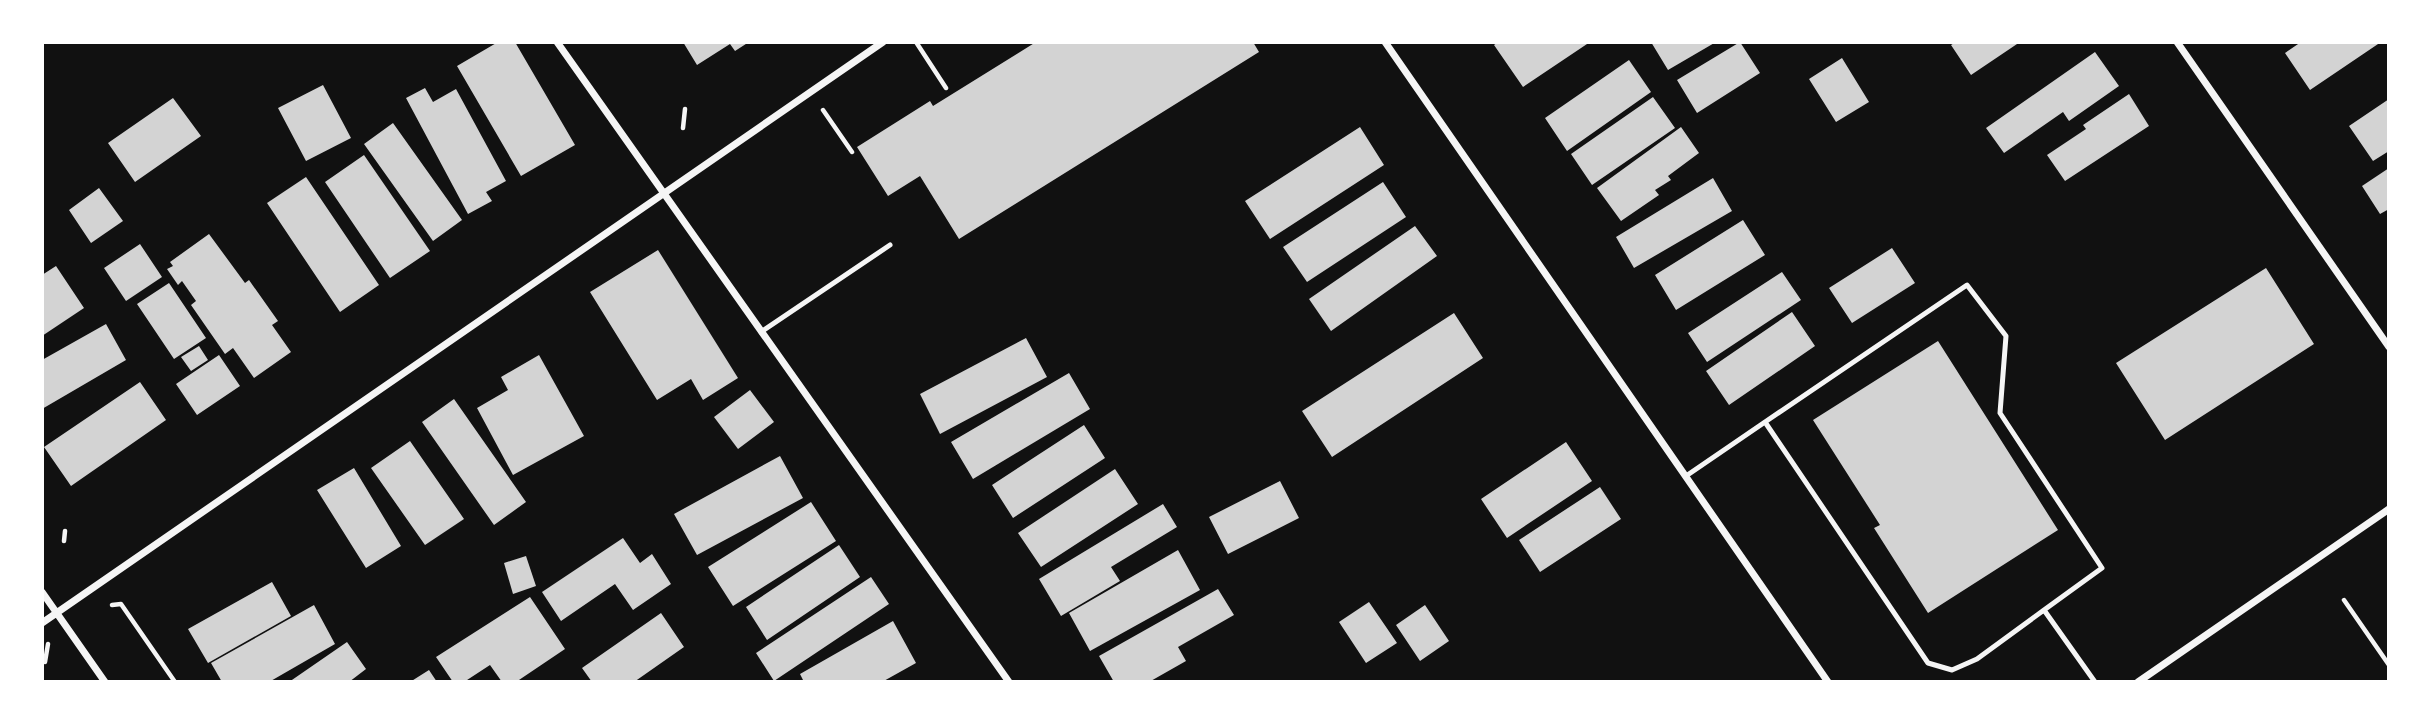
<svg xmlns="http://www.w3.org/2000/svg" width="2431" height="724" viewBox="0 0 2431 724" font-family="'Varela Round',sans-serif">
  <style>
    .building { fill: #d3d3d3 }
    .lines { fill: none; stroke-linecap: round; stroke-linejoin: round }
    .path { stroke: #f5f5f5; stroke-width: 4.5 }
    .service { stroke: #f5f5f5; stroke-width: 5 }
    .minor { stroke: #f5f5f5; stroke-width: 7 }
  </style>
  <rect width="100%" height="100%" fill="#111"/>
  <!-- building -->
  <path class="building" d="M498,42h17l60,103 -54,31 -64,-110z
    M683,42h66l-14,9 -5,-7 -33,21z
    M1036,42h217l6,10 -300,187 -39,-63 -32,20 -31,-49 73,-46 3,5z
    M1498,42h92l-67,45 -29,-42z
    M1651,42h65l-48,28z
    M1740,42l20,31 -63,40 -20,-33z
    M1956,42h64l-49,33 -20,-30z
    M2301,42h80l-71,48 -25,-37z
    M2095,52l24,34 -50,35 -6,-9 -59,41 -18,-25z
    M1842,58l27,44 -33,20 -27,-43z
    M1629,60l22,32 -84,59 -22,-33z
    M323,85l28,53 -45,23 -28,-53z
    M425,88l8,14 23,-13 50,92 -20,11 6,9 -24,13 -62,-116z
    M2129,94l20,32 -84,55 -18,-26 39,-26 -3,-4z
    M1653,97l22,31 -83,57 -21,-31z
    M173,98l28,38 -66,46 -27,-39z
    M2389,99v52l-16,10 -24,-35z
    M393,123l69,97 -29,21 -69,-97z
    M1360,127l24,38 -114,74 -25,-38z
    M1681,127l18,26 -31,23 3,4 -16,10 4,5 -38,26 -24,-33z
    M364,155l66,96 -40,27 -65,-96z
    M2389,168v41l-9,5 -18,-28z
    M306,177l73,108 -39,27 -73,-109z
    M1713,178l19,33 -98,57 -18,-31z
    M1383,182l23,35 -99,65 -24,-35z
    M99,188l24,33 -32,22 -22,-33z
    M1743,220l22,35 -89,55 -21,-35z
    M1415,226l22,30 -106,75 -22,-32z
    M209,234l36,49 4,-3 29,41 -6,4 19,27 -37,26 -21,-30 -8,6 -34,-49 5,-4 -14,-20 -4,4 -11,-16 6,-3 -3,-4z
    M140,244l22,33 -36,24 -22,-33z
    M1892,248l23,35 -63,40 -23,-35z
    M658,250l80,128 -35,22 -12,-21 -34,21 -67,-108z
    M56,266l28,42 -42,28v-61z
    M2266,268l48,76 -149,96 -49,-77z
    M1782,272l19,28 -94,62 -19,-29z
    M169,283l37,55 -32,21 -37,-55z
    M1792,312l23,34 -86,59 -23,-34z
    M1454,313l29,45 -151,99 -30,-46z
    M106,324l20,36 -84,49v-49z
    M1026,338l21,39 -107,57 -20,-40z
    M1938,341l120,189 -130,83 -54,-85 6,-3 -67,-105z
    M199,346l9,14 -17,11 -10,-14z
    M219,355l21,31 -43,29 -21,-31z
    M539,355l45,81 -71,39 -36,-67 31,-18 -7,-13z
    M1069,373l21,36 -117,70 -22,-37z
    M140,382l26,38 -95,66 -27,-39z
    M750,390l24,32 -36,27 -24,-32z
    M454,399l72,103 -32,23 -72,-103z
    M1084,425l21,33 -92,60 -21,-33z
    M410,441l54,78 -39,26 -54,-77z
    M1566,442l26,39 -85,57 -26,-39z
    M780,456l23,42 -106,57 -23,-41z
    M354,468l47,78 -35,22 -49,-78z
    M1115,469l23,35 -97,63 -23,-34z
    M1280,481l19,37 -71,36 -19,-37z
    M1600,487l21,32 -81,53 -21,-32z
    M811,502l25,39 -103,65 -25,-39z
    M1163,504l14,23 -66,40 9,14 -59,35 -22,-37z
    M623,538l17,25 12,-9 19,30 -38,26 -18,-26 -54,37 -19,-29z
    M839,545l21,32 -93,63 -21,-33z
    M1178,550l22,40 -110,61 -21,-38z
    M526,556l10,30 -23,8 -9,-31z
    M871,577l18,27 -115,77 -18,-28z
    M272,582l19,34 -83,47 -20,-34z
    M1218,589l16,26 -56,32 8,14 -37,21h-35l-15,-26z
    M530,597l35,52 -49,33h-14l-12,-17 -26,17h-11l-17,-25z
    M1369,602l28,41 -31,20 -27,-41z
    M314,605l21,39 -66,38h-47l-11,-19z
    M1425,605l24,36 -29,20 -24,-36z
    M661,613l23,34 -50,35h-42l-10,-14z
    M893,621l23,42 -34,19h-78l-4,-8z
    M347,642l19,27 -17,13h-60z
    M429,670l8,12h-27z"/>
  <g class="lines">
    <!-- path -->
    <path class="path" d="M916,42l30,46
      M823,110l29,42
      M683,128l2,-19
      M64,541l1,-10
      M2344,600l45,65
      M112,605l9,-1 54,78
      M45,662l3,-18"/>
    <!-- service -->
    <path class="service" d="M761,332l129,-87
      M1765,422l202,-137 39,51 -6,77 102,155 -58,42
      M1686,476l79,-54 163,241 24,7 25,-11 67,-49 51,72"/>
    <!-- minor -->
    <path class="minor" d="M557,42l452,640
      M1385,42l443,640
      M2177,42l212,305
      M42,592l63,90
      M42,623l841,-581
      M2138,682l251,-173"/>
  </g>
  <!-- border -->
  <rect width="2431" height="724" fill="none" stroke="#ffffff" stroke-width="88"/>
</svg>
